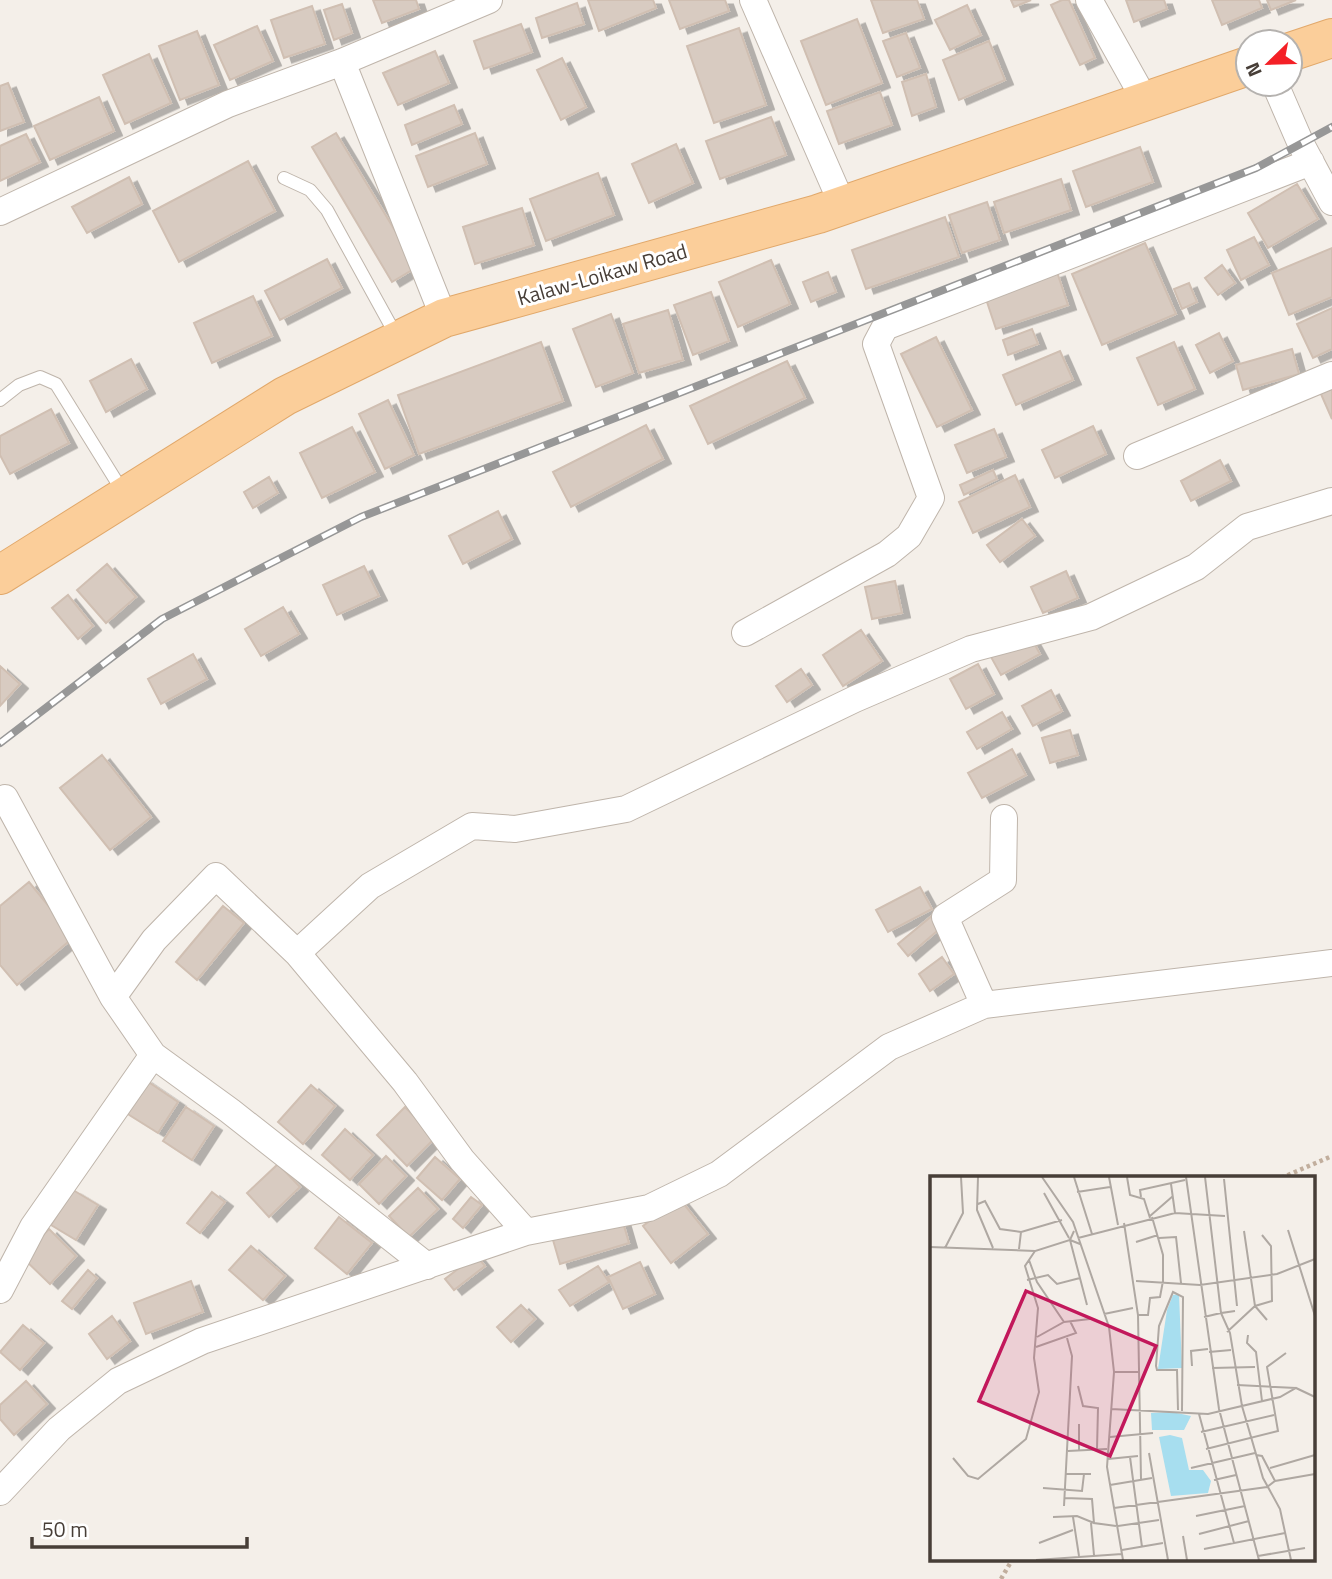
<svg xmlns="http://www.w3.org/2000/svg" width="1332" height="1579" viewBox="0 0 1332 1579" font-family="'Titillium Web',sans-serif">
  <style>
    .building { fill: #d8cbc1; stroke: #d0bfb2; stroke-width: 2; filter: url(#shadow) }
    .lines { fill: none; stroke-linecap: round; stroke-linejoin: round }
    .service-casing { stroke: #bfb5ab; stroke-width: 14 }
    .minor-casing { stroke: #bfb5ab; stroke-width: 28 }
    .primary-casing { stroke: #e1a86a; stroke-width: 40 }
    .path { stroke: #c1ae9d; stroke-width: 4.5; stroke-dasharray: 3.5 3.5; stroke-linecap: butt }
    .service { stroke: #fff; stroke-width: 12 }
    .minor { stroke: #fff; stroke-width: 26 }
    .primary { stroke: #fbce9a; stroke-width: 38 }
    .rail-casing { stroke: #979797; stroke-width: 8 }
    .rail { stroke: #fff; stroke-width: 5; stroke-dasharray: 16; stroke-linecap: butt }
    .labels { text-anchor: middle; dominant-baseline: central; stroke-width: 6; stroke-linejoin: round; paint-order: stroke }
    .street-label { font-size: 21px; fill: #473e37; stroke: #fff }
    .inset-road { fill: none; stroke: #afa8a2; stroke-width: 2 }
    .view { fill: #c2185b; fill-opacity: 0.15; stroke: #c2185b; stroke-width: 3.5 }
    .inset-edge { fill: none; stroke: #473e37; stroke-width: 3.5 }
  </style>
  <defs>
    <filter id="shadow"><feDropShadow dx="8" dy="4.5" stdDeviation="0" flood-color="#0004"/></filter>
  </defs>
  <rect width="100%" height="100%" fill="#f4efe9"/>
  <!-- building -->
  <path class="building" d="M373,0h43l3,9 -37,14z
    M588,0h65l3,8 -57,23z
    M669,0h56l4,11 -49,18z
    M871,0h46l7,19 -41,14z
    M1011,0h20l-17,7z
    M1062,0h7l26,58 -15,7 -29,-60z
    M1126,0h38l3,9 -33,13z
    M1212,0h47l3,8 -40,17z
    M1267,0h29l-25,10z
    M577,3l7,21 -42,14 -6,-20z
    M342,4l10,29 -18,7 -10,-30z
    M967,5l14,30 -31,15 -15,-30z
    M312,6l13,38 -41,14 -13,-38z
    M857,19l25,64 -56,22 -25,-64z
    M521,24l11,28 -48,17 -10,-28z
    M257,26l16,35 -43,19 -16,-35z
    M739,28l27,77 -52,18 -27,-77z
    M197,31l22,54 -39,15 -21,-54z
    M906,33l14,35 -23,9 -14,-36z
    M989,41l16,39 -46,20 -16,-40z
    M435,51l14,32 -51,22 -15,-32z
    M149,54l22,49 -46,21 -22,-49z
    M562,58l24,49 -25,13 -24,-50z
    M926,74l10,33 -24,9 -10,-34z
    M8,83l16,39 -24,9v-45z
    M880,92l12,33 -53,19 -12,-33z
    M99,97l15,34 -64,29 -16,-34z
    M454,105l8,19 -50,21 -7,-20z
    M771,117l15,38 -66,24 -14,-38z
    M336,133l81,134 -25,15 -80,-135z
    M475,133l12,31 -59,23 -12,-31z
    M26,134l14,28 -40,19v-35z
    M676,144l17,39 -44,20 -17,-39z
    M1140,147l13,35 -67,25 -13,-36z
    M248,161l27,50 -96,51 -26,-51z
    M598,173l16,42 -68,26 -16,-42z
    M129,177l13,27 -55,29 -15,-26z
    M1061,179l10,31 -67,23 -10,-31z
    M1297,184l21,35 -50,29 -20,-35z
    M987,202l13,38 -38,13 -13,-38z
    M522,208l12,37 -59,19 -12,-37z
    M945,217l14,40 -93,32 -14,-39z
    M1254,237l15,28 -28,15 -14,-30z
    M1145,243l31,71 -74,31 -30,-71z
    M1332,248v49l-43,18 -17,-42z
    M327,259l15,29 -62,32 -15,-29z
    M771,260l19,44 -52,23 -19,-45z
    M1222,265l13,18 -17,12 -13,-17z
    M828,272l8,20 -25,10 -8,-20z
    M1057,272l11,33 -72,24 -11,-33z
    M1189,283l8,19 -15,7 -8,-20z
    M711,292l18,49 -36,14 -19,-50z
    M253,296l19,40 -60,27 -18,-40z
    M1332,308v41l-19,9 -16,-34z
    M668,310l15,50 -44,13 -16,-49z
    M611,314l22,59 -37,14 -23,-58z
    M1032,329l6,15 -30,11 -5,-15z
    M1219,333l14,28 -23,12 -14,-28z
    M936,337l36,73 -35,17 -36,-73z
    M541,342l22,59 -144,53 -21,-59z
    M1174,342l21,47 -37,16 -21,-47z
    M1292,349l7,25 -56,16 -7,-25z
    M1060,351l13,29 -57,25 -13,-30z
    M131,359l16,30 -41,23 -16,-31z
    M787,361l18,37 -97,46 -18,-38z
    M1332,379v40l-15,-34z
    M388,400l26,55 -29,14 -26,-55z
    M51,409l18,34 -59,31 -10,-19v-19z
    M646,425l17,34 -92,48 -18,-35z
    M1093,426l13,28 -51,24 -13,-28z
    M352,427l23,45 -53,26 -22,-45z
    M994,429l12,28 -39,16 -12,-28z
    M1220,460l11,21 -40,20 -10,-20z
    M993,470l4,9 -33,16 -4,-10z
    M1015,475l15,32 -57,26 -14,-31z
    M269,477l9,16 -25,15 -9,-16z
    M498,511l14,28 -49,25 -14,-28z
    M1022,519l13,17 -35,26 -13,-17z
    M107,564l29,33 -30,26 -29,-33z
    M364,566l15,30 -42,19 -14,-30z
    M1066,571l12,27 -35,15 -12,-26z
    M895,581l7,32 -30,6 -7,-32z
    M68,595l25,31 -15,13 -26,-31z
    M283,607l16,27 -38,22 -16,-27z
    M861,630l21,31 -39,25 -20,-31z
    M1030,636l10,18 -39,21 -10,-18z
    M193,654l14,25 -46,25 -13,-25z
    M978,664l16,30 -28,15 -16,-30z
    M0,666l20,18 -20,22z
    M801,669l11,16 -25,17 -11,-16z
    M1051,690l11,21 -29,15 -11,-20z
    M1002,712l10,17 -35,20 -10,-17z
    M1070,730l8,25 -28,8 -8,-25z
    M1012,749l14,26 -44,23 -14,-25z
    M102,755l49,62 -41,33 -50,-62z
    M29,882l45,55 -57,48 -17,-20v-59z
    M920,887l12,22 -44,23 -12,-22z
    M223,906l21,17 -47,57 -21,-18z
    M933,915l10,11 -35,30 -10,-12z
    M942,957l12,17 -24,17 -11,-17z
    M144,1079l34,23 -20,31 -35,-22z
    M311,1085l24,21 -32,38 -25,-22z
    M186,1107l28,19 -22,34 -29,-19z
    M405,1107l30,31 -28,28 -30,-31z
    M345,1129l28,26 -23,25 -28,-25z
    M386,1156l20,20 -27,28 -20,-20z
    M435,1157l25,22 -18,21 -25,-22z
    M278,1164l22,23 -31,30 -22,-24z
    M418,1188l20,21 -29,28 -20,-21z
    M73,1190l25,15 -22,35 -25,-15z
    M212,1192l13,10 -25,31 -13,-10z
    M471,1197l11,8 -19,23 -10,-9z
    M679,1198l29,36 -37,29 -28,-37z
    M339,1217l33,26 -25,31 -32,-26z
    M622,1219l7,24 -69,21 -7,-24z
    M49,1229l27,27 -26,28 -28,-27z
    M251,1246l34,30 -22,24 -34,-30z
    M476,1255l9,11 -31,24 -9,-11z
    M640,1262l15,32 -32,15 -15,-32z
    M598,1266l11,16 -39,24 -11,-16z
    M88,1270l9,8 -25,31 -10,-8z
    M191,1281l12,31 -57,22 -12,-31z
    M521,1305l14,14 -24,23 -14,-15z
    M112,1316l18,25 -23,18 -18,-25z
    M23,1325l21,18 -24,27 -20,-18z
    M26,1381l21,23 -33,31 -14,-16v-14z"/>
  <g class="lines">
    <!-- service casing -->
    <g class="service-casing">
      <path id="service" d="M284,178l26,12 17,20 70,127
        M0,400l19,-15 21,-8 16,7 67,108"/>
    </g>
    <!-- minor casing -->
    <g class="minor-casing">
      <path id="minor" d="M753,0l90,206
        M1089,0l57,102
        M342,62l102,256
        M1275,84l26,60 31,58
        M0,212l228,-108 114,-42 147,-62
        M1137,456l195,-81
        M745,633l142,-79 22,-18 22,-38 -55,-154 9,-17 426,-165
        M5,798l108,199 40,58 77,56 197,155
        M297,953l73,-67 102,-60 43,3 111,-20 229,-110 116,-50 120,-32 105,-50 51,-40 85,-26
        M113,997l41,-57 62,-64 81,77 108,129 57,78 64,72
        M984,1005l-39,-88 58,-37 1,-62
        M0,1290l33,-63 120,-172
        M0,1492l59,-63 59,-48 84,-40 324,-109 123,-24 70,-34 170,-127 95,-42 348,-42"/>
    </g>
    <!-- primary casing -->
    <g class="primary-casing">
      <path id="primary" d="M1290,52l42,-14
        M0,575l285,-179 159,-78 374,-104 430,-148"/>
    </g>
    <!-- path -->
    <path class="path" d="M1281,1178l51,-22
      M1001,1579l11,-19"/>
    <!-- service -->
    <use href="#service" class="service"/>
    <!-- minor -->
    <use href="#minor" class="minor"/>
    <!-- primary -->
    <use href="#primary" class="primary"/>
    <!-- rail casing -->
    <g class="rail-casing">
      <path id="rail" d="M0,743l162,-124 199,-102 895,-349 76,-41"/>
    </g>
    <!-- rail -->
    <use href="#rail" class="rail"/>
  </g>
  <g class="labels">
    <!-- street labels -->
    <g class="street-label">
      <text transform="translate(602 274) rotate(-16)">Kalaw-Loikaw Road</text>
    </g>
  </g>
  <!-- overview -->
  <g transform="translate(930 1176)">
    <rect width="385" height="385" fill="#f4efe9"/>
    <path d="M249,118l3,74 -24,1 9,-59 6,-15zM242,236l19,4 -7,14h-32l-1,-17zM240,259l12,3 7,32h14l8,11 -3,12 -37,3 -12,-59z" fill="#a7deef"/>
    <path class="inset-road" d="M48,1l-1,33 16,38M112,1l31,45 36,105 5,45 -7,95 16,93M144,1l18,57M179,1l9,48M197,1l3,18 14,4 6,19M256,1l33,232 40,151M275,1l16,136 14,-2M294,3l13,127M241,8l4,29M147,16l33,-5M114,17l25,45M211,21l-1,-7 45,-10M48,28l7,-3 15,28 21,3M220,40l23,-20M194,47l14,92 3,164M358,54l27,86M314,55l11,75 12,14M148,62l97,-25 50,3M229,62l17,-1 5,46M206,66l22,-7M150,68l-10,-4 17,65M0,71l105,4M15,72l18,-35 -2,-36M89,73l2,-17 41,-12M99,84l8,22 27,40M97,104l21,-5 9,9 23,-6M206,105l64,4 77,-11 38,-15M174,138l29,-6M208,139h10l2,-17 10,-1 3,-16v-26l-11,-38M274,141l17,-4 9,20 12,73 21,72 17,31 11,51M297,156l28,-26 17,-5 -1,-55 -9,-11M318,159l-1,8 9,9 6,49M107,161l27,-15 26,-3M106,171l40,-14 -6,-12M279,176l22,-2M262,190l-1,-15 17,-2M282,192l43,-1M184,196h25M307,209l59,3M148,210l5,20 15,2 -1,41M181,233l97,5 72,-17 16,-9 19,9M248,234l-1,-40h-20l-1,-4 3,-40 14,-34 10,5 -1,114M269,238l35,129M271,256l73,-17M180,261l43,-4M276,273l72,-18 -11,-64 19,-14M149,274v-26M138,275l39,-2M219,277l19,107M326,279l6,1 13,25M200,281l12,90M23,282l15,18 10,3 48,-40 13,-47 -5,-34 4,-50 -13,-42 10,-15 35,-11 4,-9M178,283l30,-3M261,292l64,-15M340,292l45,-13M136,298h25M284,304l22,-5M180,309l42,-7M113,312l39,3 2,-17M135,322l27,1 2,24 22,3M134,330l8,-150 -5,-18M184,332l153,-21 8,-6 40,-7M266,340l49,-10M123,341l24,-1 17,7M143,341l6,39M161,347l3,32M188,350l41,-6M269,358l50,-13M253,360l4,24M109,367l34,-13M274,373l81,-16M192,374l41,-7M328,380l47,-8M106,384l86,-6"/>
    <path class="view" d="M96,115l130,55 -46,110 -131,-55z"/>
    <rect width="385" height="385" class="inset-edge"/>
  </g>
  <!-- north arrow -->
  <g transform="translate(1269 63) rotate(247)"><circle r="33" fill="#ffffff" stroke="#b5b2af" stroke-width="2"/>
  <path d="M0-5L12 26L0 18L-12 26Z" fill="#f42026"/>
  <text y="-10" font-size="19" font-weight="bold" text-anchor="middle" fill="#473e37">N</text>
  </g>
  <!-- scale -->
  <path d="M32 1537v10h215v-10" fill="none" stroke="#473e37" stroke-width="3.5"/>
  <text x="42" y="1537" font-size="21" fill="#473e37" stroke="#ffffff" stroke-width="5" paint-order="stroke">50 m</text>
</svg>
